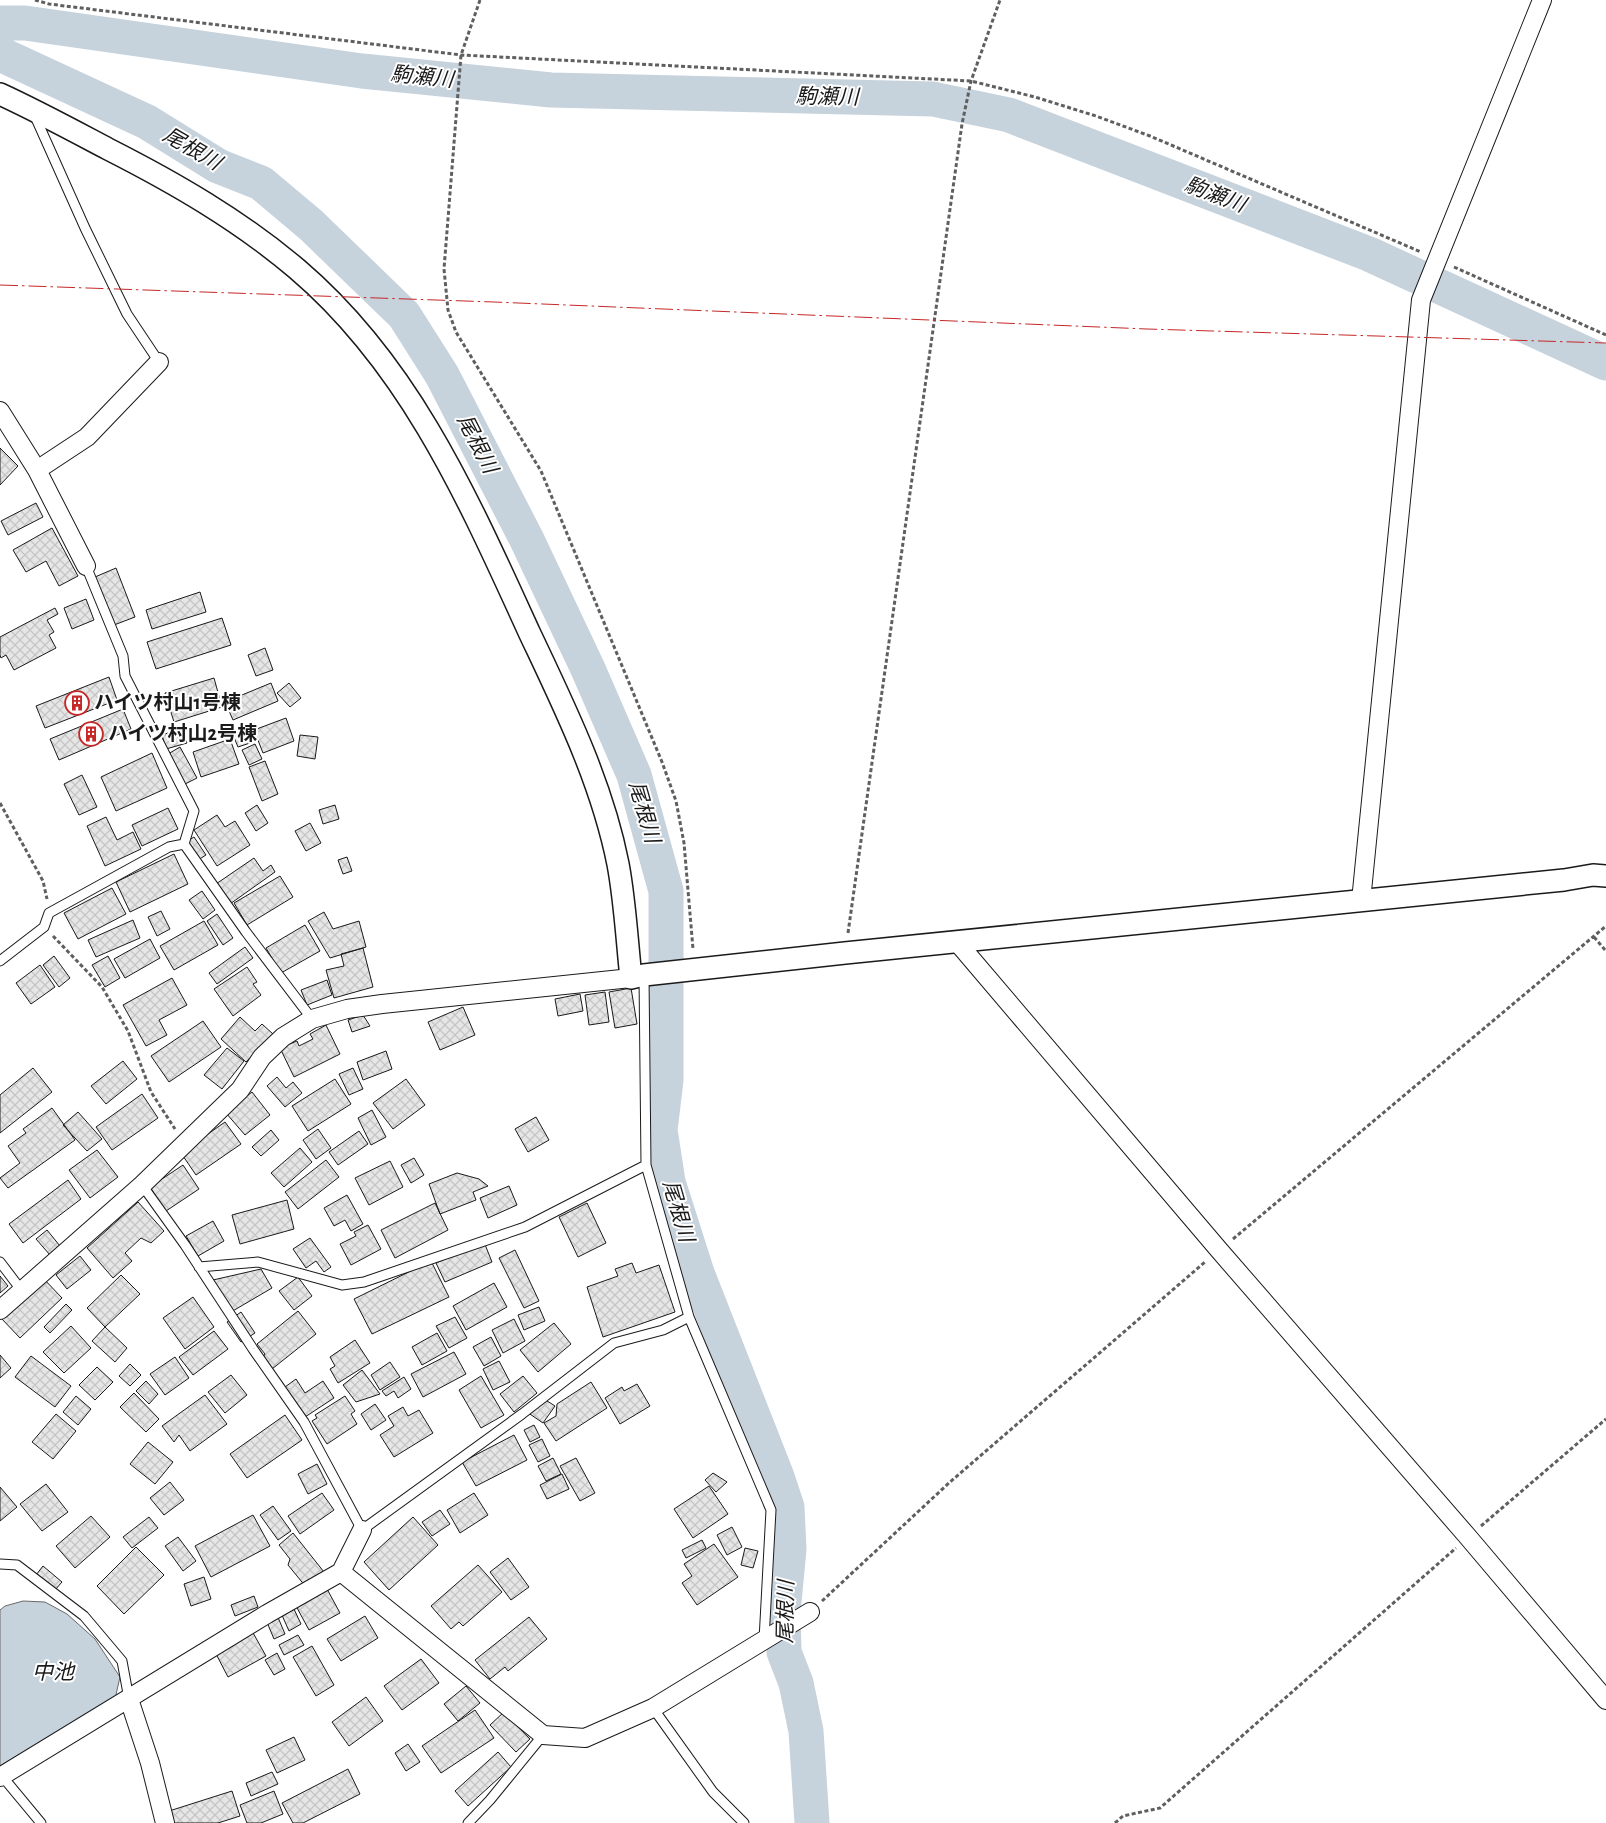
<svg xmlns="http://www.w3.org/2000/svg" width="1606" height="1823" viewBox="0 0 1606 1823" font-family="'Alegreya Sans','Noto Sans JP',sans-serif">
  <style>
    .water { fill: #c6d2dc; stroke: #6a6a6a }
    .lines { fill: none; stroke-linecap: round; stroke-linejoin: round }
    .river { stroke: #c6d2dc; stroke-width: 35 }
    .building { fill: url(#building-cross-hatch); stroke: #1a1a1a }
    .service-casing { stroke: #1a1a1a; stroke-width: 11 }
    .minor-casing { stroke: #1a1a1a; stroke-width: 20 }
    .tertiary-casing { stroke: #1a1a1a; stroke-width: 24 }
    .path { stroke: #5f5f5f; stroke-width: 3; stroke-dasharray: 4 2.5; stroke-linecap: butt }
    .service { stroke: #fff; stroke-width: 9 }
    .minor { stroke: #fff; stroke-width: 18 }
    .tertiary { stroke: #fff; stroke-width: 21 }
    .power { stroke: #c62828; stroke-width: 1; stroke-dasharray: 18 4 2.5 4; stroke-linecap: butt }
    .labels { text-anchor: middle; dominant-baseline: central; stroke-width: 4; stroke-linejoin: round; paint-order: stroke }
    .poi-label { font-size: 20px; font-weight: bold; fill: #1a1a1a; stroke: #fff; text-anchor: start }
    .water-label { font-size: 21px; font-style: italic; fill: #1a1a1a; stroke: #fff }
  </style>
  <defs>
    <pattern id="building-cross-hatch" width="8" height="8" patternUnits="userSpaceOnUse" patternTransform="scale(1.25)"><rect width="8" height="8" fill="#e6e6e6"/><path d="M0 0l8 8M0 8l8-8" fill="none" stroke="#c5c5c5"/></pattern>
  </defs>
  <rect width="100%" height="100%" fill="#fff"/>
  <!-- water -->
  <path class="water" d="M23,1601l22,1 22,12 28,25 25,38 -5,22 -115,67v-156l5,-4z"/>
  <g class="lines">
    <!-- river -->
    <path class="river" d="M0,23h25l337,48 189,19 382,9 76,16 360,139 237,109
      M0,54l147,68 71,44 43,17 50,42 93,90 38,60 85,165 61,129 46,106 32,116v189l-6,50 8,52 29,91 80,204 10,30 2,42 -6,63 1,40 12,31 10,48 6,92"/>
  </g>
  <!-- building -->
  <path class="building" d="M0,448l18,18 -18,19z
    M36,503l7,14 -35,18 -7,-14z
    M52,528l26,48 -19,10 -13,-25 -20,11 -13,-22z
    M116,568l19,49 -21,8 -19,-48z
    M200,592l6,20 -54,17 -6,-19z
    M86,599l8,21 -22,9 -8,-21z
    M55,608l3,6 -11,6 7,12 -5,3 7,13 -42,22 -8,-15 -5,3 -1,-3v-18z
    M222,618l9,27 -75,24 -9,-27z
    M265,648l8,22 -17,6 -8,-21z
    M109,677l8,23 -72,28 -9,-22z
    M214,678l8,29 -48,15 -9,-29z
    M271,683l7,18 -45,19 -8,-18z
    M289,683l12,15 -11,9 -13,-14z
    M123,709l8,20 -72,31 -9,-21z
    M286,718l8,23 -31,12 -9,-23z
    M183,728l4,15 -21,6 -4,-14z
    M249,730l4,12 -15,5 -5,-12z
    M300,735l18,2 -3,22 -18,-3z
    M230,739l9,25 -38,13 -8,-25z
    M255,744l7,15 -13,6 -7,-15z
    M180,747l17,31 -12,6 -17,-30z
    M152,753l15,35 -51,23 -15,-34z
    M265,761l13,33 -16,7 -13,-34z
    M82,775l15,32 -18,8 -15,-31z
    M257,805l11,18 -12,8 -11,-18z
    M335,805l4,14 -16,5 -4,-14z
    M168,808l10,21 -36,17 -10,-21z
    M217,815l8,12 10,-6 15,24 -33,21 -23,-36z
    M106,817l11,23 16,-8 8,17 -36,17 -18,-40z
    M310,823l11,20 -15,8 -11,-20z
    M194,837l12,18 -8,5 -12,-18z
    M174,854l14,30 -58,28 -14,-30z
    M347,857l5,14 -9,3 -5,-14z
    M254,858l9,13 8,-6 4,7 -45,32 -14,-20z
    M280,876l13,21 -46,28 -13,-22z
    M112,888l14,26 -48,25 -14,-26z
    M202,891l13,19 -12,9 -14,-19z
    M161,911l9,18 -13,7 -9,-19z
    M324,912l9,17 26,-8 7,26 -36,11 -22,-37z
    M217,914l16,24 -10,7 -16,-24z
    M133,920l7,18 -44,19 -8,-17z
    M204,921l14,24 -44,25 -14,-24z
    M305,925l15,26 -39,22 -15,-25z
    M150,939l10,19 -35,20 -11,-19z
    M245,947l8,11 -36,26 -8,-11z
    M363,948l10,39 -39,11 -8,-28 18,-4 -3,-12z
    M54,956l16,22 -11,9 -16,-22z
    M108,956l12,22 -15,9 -13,-22z
    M40,965l15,22 -24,17 -15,-21z
    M247,967l10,15 -4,2 8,11 -28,21 -19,-27z
    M172,978l15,27 -28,15 8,15 -21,11 -23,-41z
    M327,980l5,15 -25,10 -6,-15z
    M631,988l6,36 -22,4 -6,-36z
    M605,992l4,30 -20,3 -4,-30z
    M580,994l3,17 -25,5 -3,-17z
    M463,1007l12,28 -35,15 -12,-28z
    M363,1015l7,11 -18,6 -4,-12z
    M240,1017l15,14 7,-7 11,10 -27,28 -25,-23z
    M203,1021l18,26 -52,35 -18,-26z
    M326,1025l14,29 -46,23 -14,-29 17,-7 2,5 14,-7 -3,-5z
    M227,1048l17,13 -22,28 -18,-14z
    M386,1051l6,18 -29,11 -6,-18z
    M123,1061l14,18 -31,25 -15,-18z
    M33,1068l19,24 -52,41v-38z
    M353,1068l10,21 -14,6 -10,-21z
    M277,1077l9,11 7,-6 9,11 -17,14 -18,-21z
    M335,1079l16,25 -43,27 -16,-25z
    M406,1079l19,26 -32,24 -20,-26z
    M252,1092l18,23 -25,20 -19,-22z
    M142,1094l16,24 -46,32 -16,-23z
    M52,1108l23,32 -67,48 -8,-10 20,-15 -12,-17 18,-13 -3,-4z
    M372,1110l14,27 -15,8 -13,-27z
    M78,1112l24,27 -15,12 -24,-26z
    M536,1117l13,23 -21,12 -13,-23z
    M225,1122l16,22 -45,31 -15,-22z
    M318,1129l13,19 -15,11 -13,-19z
    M271,1130l8,10 -18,16 -9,-9z
    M359,1131l9,13 -30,21 -9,-13z
    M300,1148l12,14 -28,25 -13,-14z
    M97,1150l21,27 -28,21 -21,-28z
    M414,1158l10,17 -13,8 -10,-18z
    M326,1160l13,17 -41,32 -13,-17z
    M390,1161l13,26 -34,18 -14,-27z
    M183,1165l16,24 -33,22 -16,-24z
    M457,1173l22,6 9,7 -15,6 3,8 -36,14 -11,-30z
    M68,1180l13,19 -58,44 -14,-19z
    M509,1186l8,19 -29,13 -8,-20z
    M347,1195l16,29 -12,7 -6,-11 -11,6 -10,-18z
    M287,1200l7,29 -54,15 -8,-29z
    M138,1202l26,29 -13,12 -10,-5 -16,15 7,8 -19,17 -26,-30z
    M435,1203l13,27 -53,28 -14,-28z
    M587,1203l19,40 -28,14 -19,-40z
    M213,1221l11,20 -26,15 -12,-20z
    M368,1225l13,24 -30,16 -11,-21 16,-8 -2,-4z
    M47,1230l13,16 -10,9 -14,-16z
    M310,1238l21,29 -7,5 -8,-11 -10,7 -13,-19z
    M484,1242l8,20 -47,20 -9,-19z
    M515,1250l24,51 -15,7 -25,-50z
    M80,1256l11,14 -24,19 -11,-14z
    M431,1261l18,36 -77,37 -18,-35z
    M632,1263l4,10 23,-8 16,47 -72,25 -16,-50 31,-11 -3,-7z
    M261,1269l11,19 -41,24 -18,-32z
    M121,1275l19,19 -35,33 -18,-19z
    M0,1276l8,10 -8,7z
    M298,1277l14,19 -18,14 -15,-19z
    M43,1278l19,20 -42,40 -19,-20z
    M494,1283l13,24 -41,23 -13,-24z
    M193,1297l21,30 -29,22 -22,-31z
    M66,1304l6,6 -22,23 -6,-6z
    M539,1307l6,14 -21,9 -6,-15z
    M298,1311l18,23 -44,35 -9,-12 2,-3 -8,-10z
    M241,1312l14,21 -14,9 -14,-20z
    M455,1317l12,21 -18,10 -13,-22z
    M514,1319l11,22 -22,12 -11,-23z
    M554,1323l17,21 -33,28 -18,-22z
    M71,1326l20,22 -27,25 -21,-21z
    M105,1327l22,21 -12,14 -23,-21z
    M214,1331l14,18 -35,26 -14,-18z
    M437,1333l10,18 -25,14 -10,-18z
    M491,1337l10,19 -17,10 -11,-19z
    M355,1340l15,23 -32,20 -8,-14 5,-3 -5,-9z
    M454,1352l12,22 -43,23 -12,-23z
    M0,1355l11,13 -11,10z
    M31,1356l40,30 -16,21 -40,-30z
    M175,1357l14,21 -24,17 -15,-21z
    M499,1361l11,21 -17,8 -10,-21z
    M390,1362l10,15 -20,13 -9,-15z
    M130,1364l11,11 -11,11 -11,-10z
    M97,1367l16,15 -18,18 -16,-15z
    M362,1370l18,24 -24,8 -13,-17z
    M231,1375l16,20 -22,18 -17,-21z
    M481,1376l23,39 -23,13 -22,-38z
    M523,1376l14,17 -23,19 -14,-18z
    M404,1377l7,12 -13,9 -4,-7 -8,5 -4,-5z
    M296,1379l9,14 18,-12 11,17 -29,19 -20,-30z
    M146,1381l12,13 -9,10 -13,-13z
    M591,1382l16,26 -51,33 -12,-18 12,-7 1,-12z
    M637,1384l13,22 -30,18 -15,-26 17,-11 2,4z
    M134,1393l25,26 -13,13 -26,-25z
    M205,1395l22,29 -37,27 -11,-16 -5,7 -12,-16z
    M76,1396l15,13 -13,16 -15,-13z
    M345,1396l10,15 -4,3 6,10 -30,20 -15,-23 5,-3 -2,-3z
    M544,1399l11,7 -12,17 -16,-11z
    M375,1404l11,16 -15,10 -10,-16z
    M403,1407l5,9 11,-6 14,23 -39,24 -14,-22 14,-9 -6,-10z
    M56,1414l20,17 -23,28 -21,-17z
    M285,1415l17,25 -55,38 -17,-24z
    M534,1425l6,12 -10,5 -6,-12z
    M514,1435l13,25 -51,26 -14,-24z
    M542,1439l8,17 -12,6 -9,-17z
    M148,1442l25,20 -18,22 -25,-20z
    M553,1458l8,16 -15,7 -8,-15z
    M576,1458l19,35 -15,8 -20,-35z
    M317,1464l10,20 -19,10 -10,-20z
    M713,1473l14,9 -11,10 -11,-12z
    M562,1474l7,15 -22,10 -7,-14z
    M170,1482l14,18 -20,15 -14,-17z
    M46,1484l22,28 -26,19 -22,-27z
    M709,1486l19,28 -35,24 -19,-29z
    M0,1487l17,20 -17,14z
    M322,1493l12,17 -34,24 -12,-18z
    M474,1493l14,22 -28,18 -13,-23z
    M273,1506l18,25 -13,9 -18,-25z
    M440,1510l10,14 -18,12 -10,-14z
    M253,1515l17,31 -59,31 -16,-31z
    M91,1516l19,21 -35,31 -19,-22z
    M149,1517l9,11 -26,20 -9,-11z
    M413,1517l25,28 -49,45 -25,-28z
    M732,1527l10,20 -15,8 -10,-20z
    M293,1533l31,39 -18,15 -18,-22 2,-6 -11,-14z
    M178,1537l18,24 -13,10 -18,-25z
    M702,1540l4,8 -20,10 -4,-8z
    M714,1544l24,33 -41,28 -15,-22 10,-7 -8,-12z
    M136,1547l28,28 -40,39 -27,-28z
    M745,1548l13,3 -5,17 -12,-3z
    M508,1558l21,29 -18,13 -21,-28z
    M478,1565l24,27 -39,34 -4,-4 -8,7 -20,-23z
    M43,1566l19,16 -7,8 -19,-15z
    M204,1577l7,22 -20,7 -7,-22z
    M327,1589l13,24 -31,17 -13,-24z
    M254,1596l4,11 -23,9 -4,-11z
    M293,1607l8,17 -12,7 -8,-18z
    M277,1615l8,19 -11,5 -8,-19z
    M365,1616l13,22 -37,23 -14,-22z
    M529,1617l18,22 -39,32 -3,-4 -15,12 -15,-19z
    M252,1631l14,25 -38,21 -13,-25z
    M298,1635l6,10 -20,10 -5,-10z
    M312,1646l22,39 -18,11 -23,-39z
    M277,1653l8,16 -11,6 -9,-15z
    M421,1659l18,24 -37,27 -18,-24z
    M466,1686l14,17 -22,18 -14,-17z
    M366,1697l17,24 -34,25 -17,-24z
    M475,1710l19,28 -53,35 -19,-27z
    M504,1712l26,27 -14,13 -26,-27z
    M294,1737l11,23 -28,13 -11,-23z
    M408,1744l12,18 -14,9 -11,-18z
    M498,1752l13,15 -43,39 -13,-15z
    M348,1769l12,25 -57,29h-10l-11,-20z
    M272,1772l6,12 -27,12 -5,-13z
    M232,1791l8,25 -22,7h-48l-4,-11z
    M274,1791l9,23 -22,9h-14l-7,-18z"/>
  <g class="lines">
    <!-- service casing -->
    <g class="service-casing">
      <path id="service" d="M34,114l51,114 42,86 32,48
        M86,566l37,90 2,20 69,135 -10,33
        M184,844l62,88 66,87
        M0,961l44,-34 5,-14 120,-66 15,-3
        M644,976l2,189 43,152 82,193 -7,130
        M142,1185l43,60 68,104 51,73 58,108 160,-116 92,-71 49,-13 26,-13
        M0,1262l22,29
        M199,1267l59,-5 84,23 22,-3 161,-55 121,-62
        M0,1564l17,1 67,51 38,45 7,38
        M653,1708l60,84 31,31
        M2,1776l39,47
        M468,1823l22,-23 53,-65"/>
    </g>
    <!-- minor casing -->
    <g class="minor-casing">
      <path id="minor" d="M0,411l37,59 49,96
        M37,470l50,-33 72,-75
        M1361,901l60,-601 121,-300
        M957,942l262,308 249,287 138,163
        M0,1310l142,-125 98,-95 22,-33 21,-20 29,-18 35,-10 35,-5 249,-26
        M341,1572l202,163 42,3 68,-30 157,-96
        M129,1699l21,64 15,60
        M0,1777l267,-163 74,-42 21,-42"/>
    </g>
    <!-- tertiary casing -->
    <g class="tertiary-casing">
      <path id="tertiary" d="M0,94c37,17 72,36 108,55 67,34 131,71 189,120 114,97 172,232 233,365 35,74 72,149 88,230 7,37 9,77 13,114l13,-3 201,-22 719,-73 29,-5 13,1"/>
    </g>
    <!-- path -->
    <path class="path" d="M35,0l14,4 412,51 510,26 64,16 61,19 54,20 271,116
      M480,0l-19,55 -17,214 4,41 8,22 85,139 121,291 14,39 8,42 9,106
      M1454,267l152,68
      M0,803l43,78 4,18
      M848,933l114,-809 9,-43 29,-81
      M53,936l49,51 26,44 23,61 24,37
      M1594,937l12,14
      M1233,1239l373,-313
      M1481,1526l125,-107
      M822,1601l128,-119 255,-220
      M1115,1823l8,-7 37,-8 296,-260"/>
    <!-- service -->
    <use href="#service" class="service"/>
    <!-- minor -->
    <use href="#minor" class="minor"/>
    <!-- tertiary -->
    <use href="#tertiary" class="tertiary"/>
    <!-- power -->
    <path class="power" d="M0,285l494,17 653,27 459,14"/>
  </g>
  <!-- icons -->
  <defs>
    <g id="building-ring" transform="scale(1.25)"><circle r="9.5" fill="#fff" stroke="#c62828" stroke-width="1.5"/><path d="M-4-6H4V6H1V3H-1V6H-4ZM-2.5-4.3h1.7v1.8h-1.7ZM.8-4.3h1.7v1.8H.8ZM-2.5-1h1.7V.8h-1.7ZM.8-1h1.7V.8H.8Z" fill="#c62828"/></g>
  </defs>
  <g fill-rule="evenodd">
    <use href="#building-ring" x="77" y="703"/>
    <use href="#building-ring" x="91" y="734"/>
  </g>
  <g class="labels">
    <!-- poi labels -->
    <g class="poi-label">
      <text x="94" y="703">ハイツ村山1号棟</text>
      <text x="108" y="734">ハイツ村山2号棟</text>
    </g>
    <!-- water labels -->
    <g class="water-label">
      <text transform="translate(422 77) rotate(6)">駒瀬川</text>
      <text transform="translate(827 97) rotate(1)">駒瀬川</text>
      <text transform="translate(192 149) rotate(30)">尾根川</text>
      <text transform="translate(1215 195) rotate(21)">駒瀬川</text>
      <text transform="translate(477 444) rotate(63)">尾根川</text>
      <text transform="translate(644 812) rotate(74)">尾根川</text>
      <text transform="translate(678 1211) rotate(74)">尾根川</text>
      <text transform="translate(786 1612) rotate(-89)">尾根川</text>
      <text x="53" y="1672">中池</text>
    </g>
  </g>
</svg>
